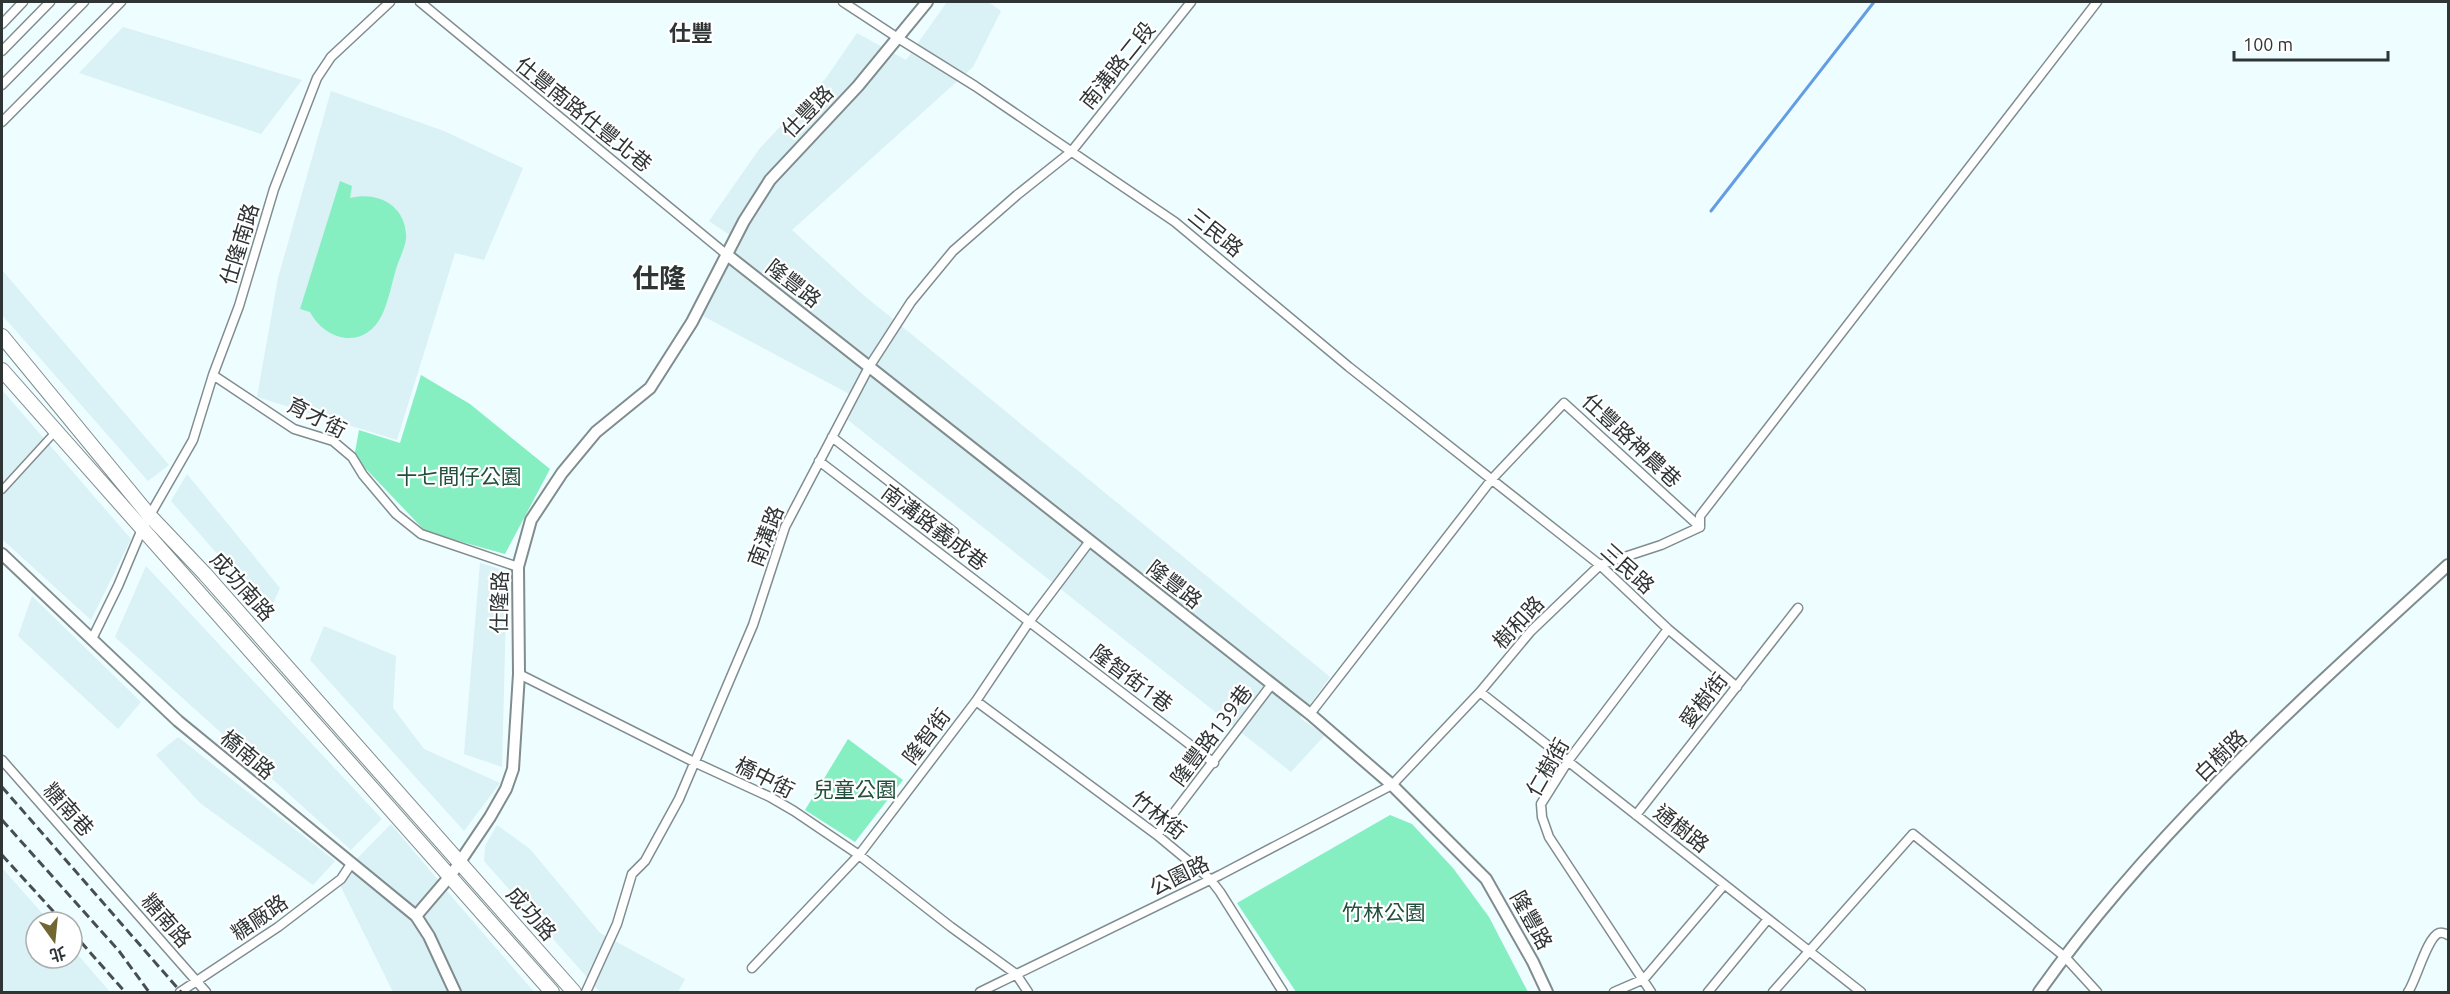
<svg xmlns="http://www.w3.org/2000/svg" width="2450" height="994" viewBox="0 0 2450 994" font-family="Ubuntu,'Noto Sans TC',sans-serif">
  <style>
    .built { fill: #daf1f5 }
    .green { fill: #85efc2 }
    .lines { fill: none; stroke-linecap: round; stroke-linejoin: round }
    .stream { stroke: #639de2; stroke-width: 3 }
    .pedestrian-casing { stroke: #808d8f; stroke-width: 9 }
    .minor-casing { stroke: #808d8f; stroke-width: 11 }
    .tertiary-casing { stroke: #808d8f; stroke-width: 14 }
    .primary-casing { stroke: #808d8f; stroke-width: 16 }
    .pedestrian { stroke: #fff; stroke-width: 6 }
    .minor { stroke: #fff; stroke-width: 8 }
    .tertiary { stroke: #fff; stroke-width: 10 }
    .primary { stroke: #fff; stroke-width: 14 }
    .rail { stroke: #474e4f; stroke-width: 3; stroke-dasharray: 9 4.5; stroke-linecap: butt }
    .labels { text-anchor: middle; dominant-baseline: central; stroke-width: 4.5; stroke-linejoin: round; paint-order: stroke }
    .street-label { font-size: 21px; fill: #2f3435; stroke: #fff }
    .park-label { font-size: 21px; fill: #23503e; stroke: #fff }
    .neighbourhood-label { font-size: 22px; font-weight: bold; fill: #2f3435; stroke: #fff }
    .district-label { font-size: 27px; font-weight: bold; fill: #2f3435; stroke: #fff }
  </style>
  <rect width="100%" height="100%" fill="#eefdff"/>
  <!-- built -->
  <path class="built" d="M947,2h41l13,9 -28,56 -181,163 69,63 469,384 -30,41 25,17 -34,37 -443,-352 9,-22 -154,-82 37,-74 -31,-21 51,-73 66,-70 31,-45 49,27z
    M123,27l78,23 101,30 -41,54 -182,-61z
    M331,91l113,40 79,37 -39,92 -29,-7 -58,187 -140,-43 21,-119z
    M2,270l167,195 -21,16 -146,-166z
    M2,390l129,149 -40,81 -89,-81z
    M187,474l93,114 -11,25 -98,-112z
    M480,563l27,8 -5,196 -38,-13z
    M146,566l236,253 -31,31 -236,-213z
    M32,596l109,106 -23,27 -100,-93z
    M324,626l72,30 -3,52 31,41 76,34 -36,48 -154,-171z
    M178,737l157,124 -22,24 -113,-82 -44,-48z
    M391,824l67,80 76,88h-141l-56,-113z
    M497,825l33,24 70,84 85,46 -7,13h-78l-116,-131 1,-15z
    M2,868l48,54h-14v36h36v-10l38,44h-108z"/>
  <!-- green -->
  <path class="green" d="M340,181l12,5 -2,12c26,-7 55,6 56,37 1,9 -6,22 -9,31 -5,16 -8,34 -15,49 -17,35 -56,27 -72,-3l-10,-3z
    M421,375l49,29 80,65 -45,85 -79,-22 -61,-64 -10,-16 4,-22 41,13z
    M848,739l55,41 -48,62 -50,-32z
    M1390,815l22,9 41,44 36,49 39,75h-232l-59,-89z"/>
  <g class="lines">
    <!-- stream -->
    <path class="stream" d="M1711,211l163,-209"/>
    <!-- pedestrian casing -->
    <g class="pedestrian-casing">
      <path id="pedestrian" d="M2,490l54,-59"/>
    </g>
    <!-- minor casing -->
    <g class="minor-casing">
      <path id="minor" d="M420,2l306,252
        M843,2l55,36 77,48 200,136 174,145 251,198 68,64 69,58
        M2,24l21,-22
        M2,51l48,-49
        M2,85l82,-83
        M2,122l119,-120
        M213,375l81,54 39,12 19,16 11,18 33,39 25,20 97,33
        M832,437l122,95
        M819,461l395,302
        M1700,527v-11l397,-514
        M92,639l26,-53 24,-57 51,-89 20,-65 26,-69 35,-117 43,-111 14,-21 59,-55
        M519,674l175,88 76,35 24,14 65,44 92,72 65,47 12,18
        M1480,692l381,300
        M976,701l181,134 53,44 10,13 63,100
        M1310,714l182,-235 72,-76 136,124
        M2,760l204,232
        M1636,815l162,-207
        M1157,835l115,-151
        M752,968l107,-113 117,-154 53,-79 61,-81
        M180,992l98,-65 63,-48 10,-15
        M586,992l31,-68 15,-50 13,-13 34,-62 74,-174 32,-98 84,-160 42,-65 42,-51 64,-56 54,-43 120,-150
        M980,992l240,-117 172,-90 88,-93 51,-61 69,-66 61,-20 39,-18
        M1614,992l30,-13 80,-94
        M1651,992l-102,-155 -7,-20 -1,-13 27,-43 100,-132
        M1708,992l60,-73
        M1773,992l140,-158 152,123 32,35
        M2408,992c8,-11 19,-55 31,-59 4,-1 6,0 9,2"/>
    </g>
    <!-- tertiary casing -->
    <g class="tertiary-casing">
      <path id="tertiary" d="M726,254l584,460 82,71 94,94 47,83 14,30
        M2,554l176,167 238,195 13,20 26,56
        M416,916l35,-41 39,-58 16,-28 7,-20 6,-95 -1,-107 13,-47 31,-47 34,-41 54,-44 42,-66 52,-101 26,-41 88,-94 69,-84
        M2039,992c113,-160 265,-295 409,-427"/>
    </g>
    <!-- primary casing -->
    <g class="primary-casing">
      <path id="primary" d="M2,336l147,179 56,59 369,418
        M2,370l550,622"/>
    </g>
    <!-- pedestrian -->
    <use href="#pedestrian" class="pedestrian"/>
    <!-- minor -->
    <use href="#minor" class="minor"/>
    <!-- tertiary -->
    <use href="#tertiary" class="tertiary"/>
    <!-- primary -->
    <use href="#primary" class="primary"/>
    <!-- rail -->
    <path class="rail" d="M2,787l179,205
      M2,820l117,131 30,41
      M2,855l61,67
      M72,932l53,60"/>
  </g>
  <g class="labels">
    <!-- street labels -->
    <g class="street-label">
      <text transform="translate(1117 65) rotate(-51)">南溝路二段</text>
      <text transform="translate(807 111) rotate(-46)">仕豐路</text>
      <text transform="translate(584 114) rotate(39)">仕豐南路仕豐北巷</text>
      <text transform="translate(1216 232) rotate(39)">三民路</text>
      <text transform="translate(239 244) rotate(-73)">仕隆南路</text>
      <text transform="translate(794 283) rotate(38)">隆豐路</text>
      <text transform="translate(317 417) rotate(27)">育才街</text>
      <text transform="translate(1632 440) rotate(43)">仕豐路神農巷</text>
      <text transform="translate(935 527) rotate(37)">南溝路義成巷</text>
      <text transform="translate(765 536) rotate(-69)">南溝路</text>
      <text transform="translate(1628 568) rotate(42)">三民路</text>
      <text transform="translate(1175 584) rotate(38)">隆豐路</text>
      <text transform="translate(243 586) rotate(48)">成功南路</text>
      <text transform="translate(499 602) rotate(-89)">仕隆路</text>
      <text transform="translate(1518 622) rotate(-47)">樹和路</text>
      <text transform="translate(1132 678) rotate(37)">隆智街1巷</text>
      <text transform="translate(1703 700) rotate(-52)">愛樹街</text>
      <text transform="translate(1211 735) rotate(-53)">隆豐路139巷</text>
      <text transform="translate(926 736) rotate(-53)">隆智街</text>
      <text transform="translate(248 754) rotate(40)">橋南路</text>
      <text transform="translate(2220 755) rotate(-44)">白樹路</text>
      <text transform="translate(1547 767) rotate(-60)">仁樹街</text>
      <text transform="translate(765 777) rotate(27)">橋中街</text>
      <text transform="translate(69 809) rotate(48)">糖南巷</text>
      <text transform="translate(1159 815) rotate(38)">竹林街</text>
      <text transform="translate(1682 828) rotate(38)">通樹路</text>
      <text transform="translate(1179 875) rotate(-26)">公園路</text>
      <text transform="translate(532 913) rotate(49)">成功路</text>
      <text transform="translate(259 917) rotate(-35)">糖廠路</text>
      <text transform="translate(167 920) rotate(49)">糖南路</text>
      <text transform="translate(1532 920) rotate(61)">隆豐路</text>
    </g>
    <!-- park labels -->
    <g class="park-label">
      <text x="459" y="476">十七間仔公園</text>
      <text x="855" y="789">兒童公園</text>
      <text x="1384" y="912">竹林公園</text>
    </g>
    <!-- neighbourhood labels -->
    <g class="neighbourhood-label">
      <text x="691" y="32">仕豐</text>
    </g>
    <!-- district labels -->
    <g class="district-label">
      <text x="659" y="278">仕隆</text>
    </g>
  </g>
  <!-- border -->
  <rect width="2450" height="994" fill="none" stroke="#2f3435" stroke-width="6"/>
  <!-- north arrow -->
  <g transform="translate(54 940) rotate(165)"><circle r="28" fill="#ffffff" stroke="#acaeae" stroke-width="1.5"/>
  <path d="M0-4.5L10 22L0 15L-10 22Z" fill="#716632"/>
  <text y="-9" font-size="16" font-weight="bold" text-anchor="middle" fill="#2f3435">北</text>
  </g>
  <!-- scale -->
  <path d="M2234 51v9h154v-9" fill="none" stroke="#2f3435" stroke-width="3"/>
  <text x="2243" y="51" font-size="18" fill="#2f3435" stroke="#ffffff" stroke-width="4.5" paint-order="stroke">100 m</text>
</svg>
